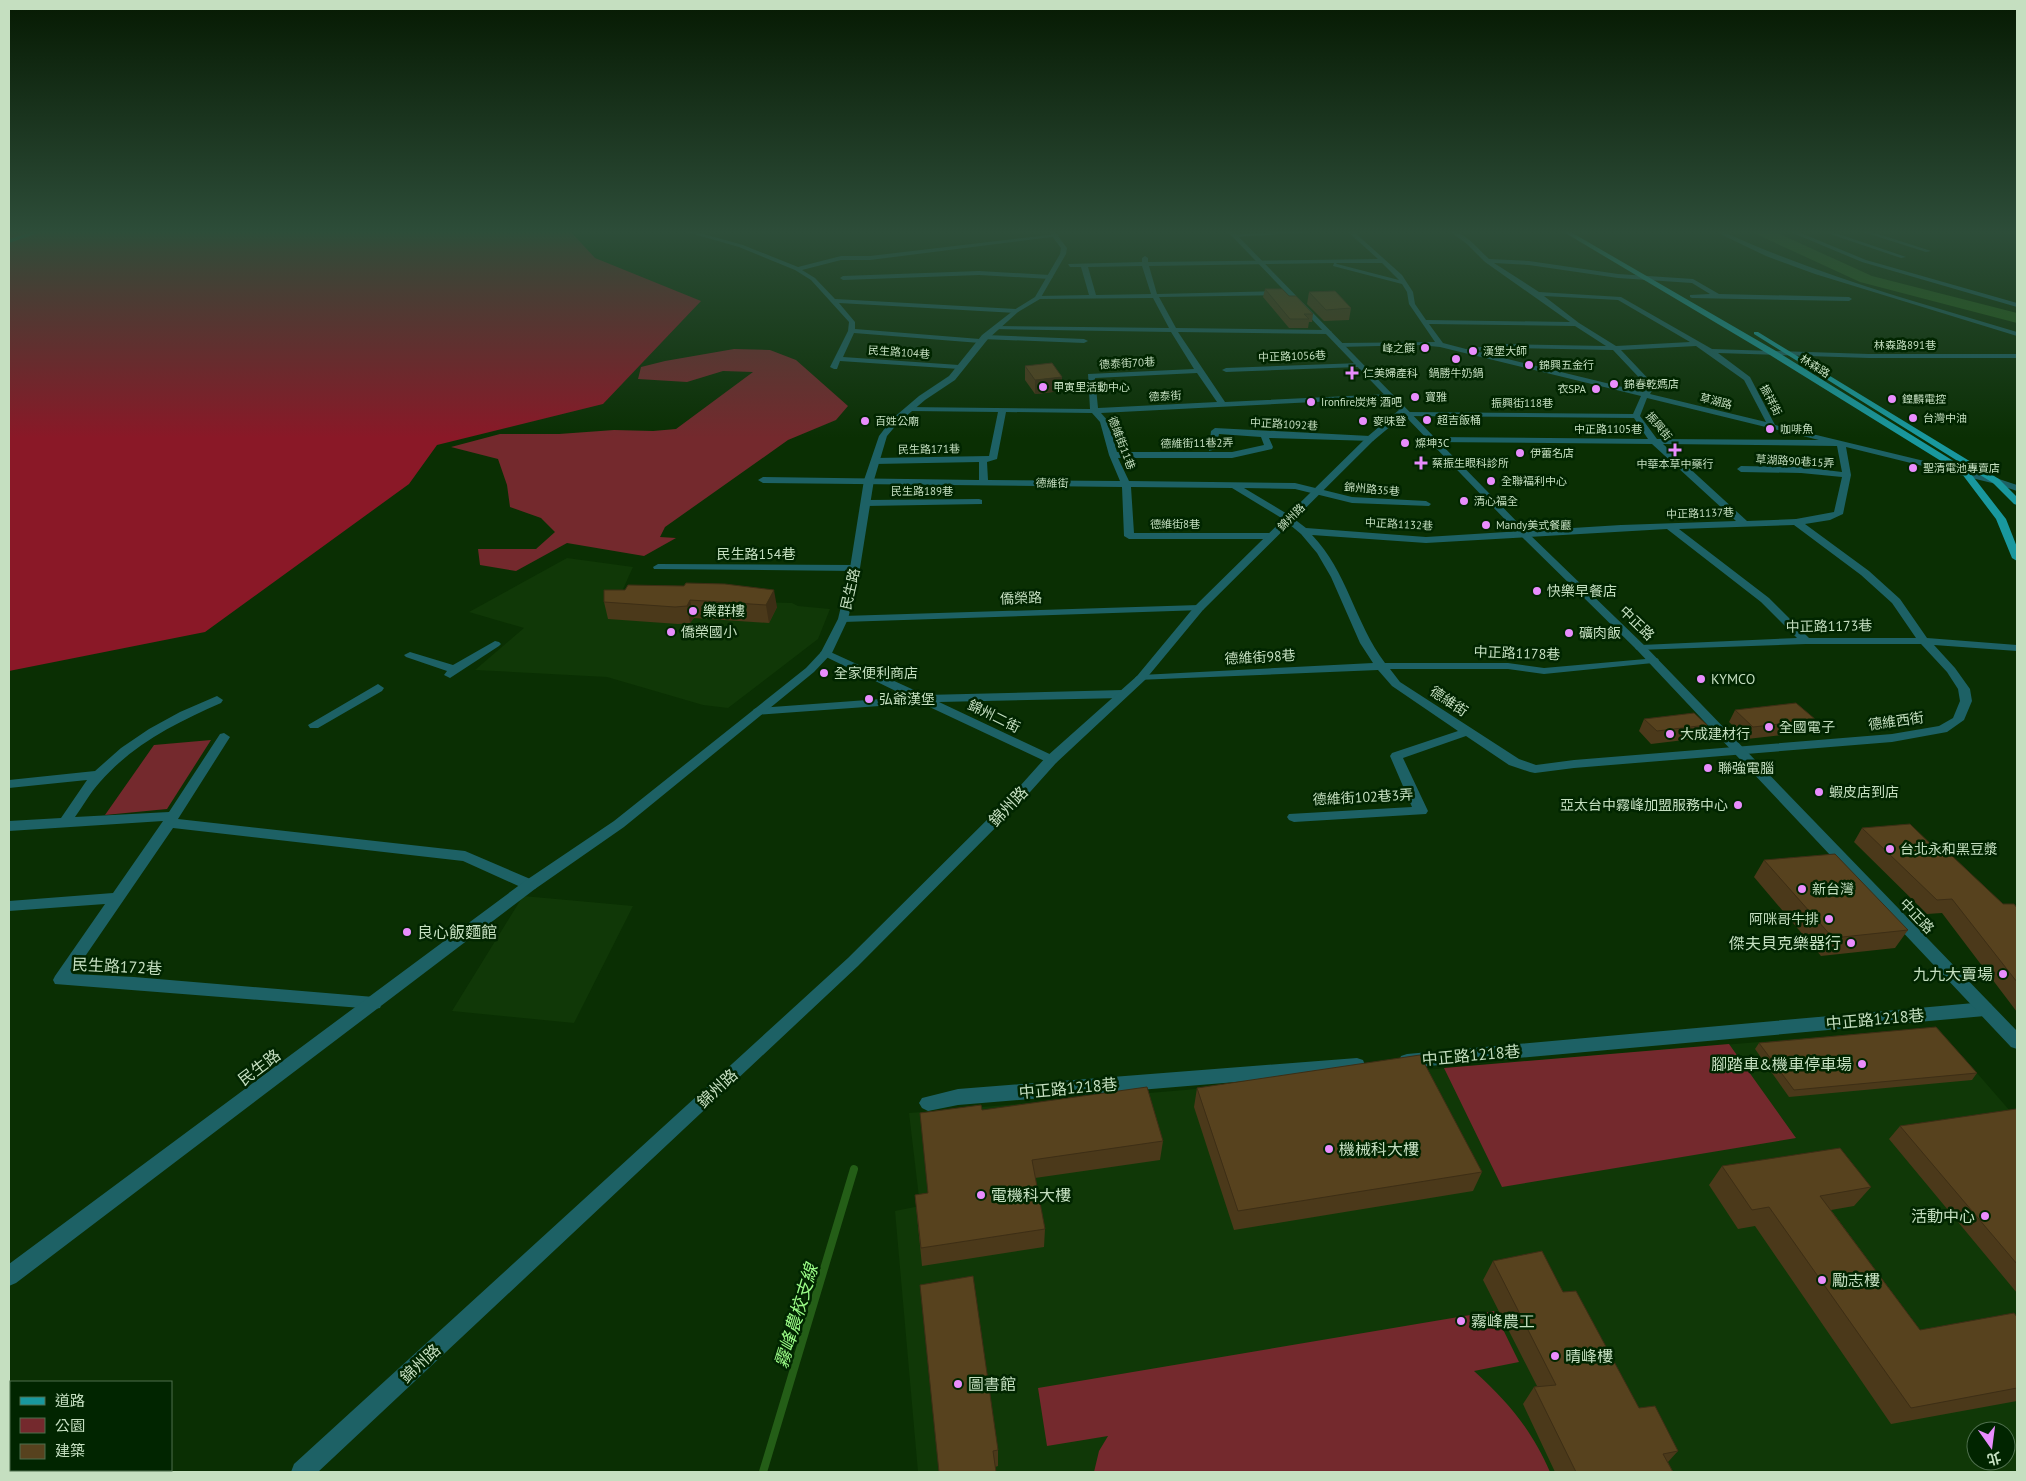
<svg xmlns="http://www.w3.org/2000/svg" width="2026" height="1481" viewBox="0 0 2026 1481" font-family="'PT Sans','Noto Sans TC',sans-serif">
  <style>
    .built { fill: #103807; fill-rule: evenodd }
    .green { fill: #74292d }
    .forest { fill: #8a1827 }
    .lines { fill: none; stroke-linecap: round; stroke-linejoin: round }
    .stream { stroke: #245e17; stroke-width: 8 }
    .river { fill: #245e17; fill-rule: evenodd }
    .minor { fill: #1d6165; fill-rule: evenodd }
    .tertiary { fill: #1d6165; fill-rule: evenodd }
    .primary { fill: #19989e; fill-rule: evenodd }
    .wall { fill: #4b391a }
    .shaded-wall { fill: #3d2e15 }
    .building { fill: #57421e; stroke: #3d2e15 }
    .poi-dot { fill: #e98dfd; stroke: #012500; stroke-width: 2 }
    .labels { text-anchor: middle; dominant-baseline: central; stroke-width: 5; stroke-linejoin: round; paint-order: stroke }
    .far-street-label { font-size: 11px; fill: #c5dfc0; stroke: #012500 }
    .far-poi-label { font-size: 11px; fill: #c5dfc0; stroke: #012500; text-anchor: start }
    .street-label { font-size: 14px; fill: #c5dfc0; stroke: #012500 }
    .poi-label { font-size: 14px; fill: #c5dfc0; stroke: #012500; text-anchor: start }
    .near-street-label { font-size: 16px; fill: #c5dfc0; stroke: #012500 }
    .near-poi-label { font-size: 16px; fill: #c5dfc0; stroke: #012500; text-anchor: start }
    .near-water-label { font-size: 18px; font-style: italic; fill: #9afb86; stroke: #012500 }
  </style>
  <rect width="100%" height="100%" fill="#0a2f03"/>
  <!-- built -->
  <path class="built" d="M567,558l66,9 -14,31 173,5 6,3 32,3 -12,30 -90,69 -25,-3 -96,-28 -132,-7 49,-42 -55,-16z
    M523,896l110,10 -59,117 -122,-12z
    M1937,1027l80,92v353h-1099l-23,-261 25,-5 -11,-93zM1976,1431h30v30h-30z"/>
  <!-- green -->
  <path class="green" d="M734,349l36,1 26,10 52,46 -12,14 -48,20 -123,87 -5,10 16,1 -32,18 -77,-13 -51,28 -36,-6 -2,-16h58l19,-17 -14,-14 -31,-11 -3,-22 -9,-26 -47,-12 49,-13h59l55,-4 39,1 23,-2 77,-57 -30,-1 -36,11 -49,-3 3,-12 24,-6z
    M211,740l-44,69 -62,6 49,-70z
    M1729,1044l67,94 -294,49 -58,-119z
    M1494,1311l25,51 -45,9c34,31 58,59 76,101h-456l5,-21 9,-15 -61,10 -9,-58z"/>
  <!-- forest -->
  <path class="forest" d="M9,231h561l25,27 106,43 -98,103 -166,41 -28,39 -204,148 -196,39z"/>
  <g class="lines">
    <!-- stream -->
    <path class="stream" d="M763,1472l91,-303"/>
    <!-- river -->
    <path class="river" d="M1754,231h19l99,45 145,37v10l-157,-41 -104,-48z"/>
    <!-- minor -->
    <path class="minor" d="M35,231h9l-35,12v-4z
      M683,231h10l50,14 55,22 43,-11h29l187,-22 3,2 -190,24h-29l-39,10 13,8 20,21 181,10 3,2 -3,2 -177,-10 16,19v7l125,10 4,2 -4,2 -126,-10 -11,24 116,8 4,2 -4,2 -119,-8 -3,8h-3l-4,-2 18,-36 1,-9 -38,-42 -16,-10 -56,-23z
      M1287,231h44l-97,6 -3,-2z
      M1347,231h6l49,44 11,17 2,12 11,16 144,2 -85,-60 -18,-18 -18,-13c16,0 29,18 40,28l40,2 89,13 75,5 26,15 130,3 3,2 -3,2 -157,-3 -2,-1v-2l20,-1 -18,-11 -74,-5 -89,-13 -35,-2 45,29 82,5 91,52 157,5h148v4h-148l-151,-5 32,24 25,48 224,54v4l-3,1 -150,-37 5,28 -8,39 -13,6 -25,4 64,47 31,28 27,39 90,7v6l-83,-6 21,23 15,21 2,12 -8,19 -17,12 -55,10 -318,26 -39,5 -5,-1 -21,-7 -43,-29 -63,22 25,53 -2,3 -132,8 -5,-2 -2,-3 2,-3 123,-7 -22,-51 2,-3 66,-22 -66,-45 -14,-16 -241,10 -2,-2 2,-2 4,-1 232,-12 -13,-20 -29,-66 -14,-24 -16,-19 -18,-15 -51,-31 -101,-1 3,46h138l5,3 -5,3h-143l-5,-3 -2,-49 -359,-4 -5,-3 5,-3 216,3v-18l-104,2 -4,-3 4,-3 114,-2 9,-44 -88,-1 -4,-2 1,-2 183,2 -2,-35 106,-5 -23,-37 -178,-3 -1,-1 3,-2 174,2 -16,-30 -117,1 -1,-1 3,-2 51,-1 -8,-28h-11l-2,-3 74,-2v-4l3,-2 3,2v4l230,-3zM1334,263l-1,3 69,18 5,8 2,12 26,38 -94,1h-3v4l82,-2 20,2 201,49 -8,18 -225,-2h-3v4l229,2 14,21 -214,-2 -4,3 1,2 221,2 84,77 -115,4 -195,12 -120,-9 -17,-13 -45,-27 51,1 57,14 77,3 2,-2 -5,-3 -74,-4 -57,-14 -166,-2 -11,-23h114l40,-9 1,-2 -4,-9 104,3 1,-2 -4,-3 -155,-8 -4,3 -2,20 7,-2 3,-15 42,3 3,8 -32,7h-115l-9,-31 -7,-8 292,-15 1,-2 -4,-2 -165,8 -47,-70 150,2 4,-2 -4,-2 -152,-2 -17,-31 121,-2 3,-2 -3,-2 -123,3 -8,-28zM1336,263h46l17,17 -62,-16zM1142,266l9,28 -55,1 -8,-28zM1544,296l74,4 72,42 -74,4 -37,-23zM1429,324l146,2 31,20 -102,-2 -38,5 -23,-6zM1696,346l48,34 22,42 -116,-28 5,-8 -34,-36zM1504,348l109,2 34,36 -4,6 -168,-41zM1197,373l20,29 -119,6 -3,-30zM1647,398l172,42 -162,-1 -17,-23zM1006,412l86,1 8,9 9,33 11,26 -132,-1 -1,-18 10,-3zM1663,444l174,2 5,26 -41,-5 -60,-1 -4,3 4,3 60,1 41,4 -8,35 -38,7 -49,2zM1794,525l67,50 31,28 24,35h-107l-40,-40 -90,-69zM1667,529l94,73 36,36 -156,7 -4,1 -2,2 2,2 169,-6h115l26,28 11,17 2,12 -7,17 -14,8 -47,8 -318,26 -38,5 -17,-6 -119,-77 -10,-13h118l36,5 109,-11 4,-1 2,-2 -2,-2 -113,10 -36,-5h-123c-30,-40 -38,-92 -73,-128l114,8z
      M1714,231h8c94,44 195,71 295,101v4l-202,-62 -49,-18z
      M1788,231h8l70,29 151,43v4l-155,-45z
      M1821,231h9l76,26 -5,1z
      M1860,231h9l62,20 -5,1z
      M979,271l71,4 3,2 -3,2 -71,-4 -136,5 -3,-2 3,-2z
      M985,335l99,4 4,2 -4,2 -102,-4 -1,-2z
      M1361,363l1,2 -4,2 -132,5 -4,-2 4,-2z
      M979,499l3,1v4l-116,2 -5,-3 5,-3z
      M658,564l197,1 5,3 -5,3 -201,-2 -1,-2z
      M1199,605l4,1 1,2 -1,2 -360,12 -5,-3 5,-3z
      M495,641l4,1 2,2 -2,2 -49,32 -6,-3 3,-4 -41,-14 -2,-2 6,-3 43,13z
      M826,650l99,45 198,-5 6,4 -6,4 -184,4 117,55 1,3 -1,3 -5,1 -130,-61 -167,12 -2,-3 2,-3 4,-1 150,-11 -86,-42 -2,-2 2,-2z
      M378,684l6,4 -2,3 -64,37h-8l-2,-3z
      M217,696l6,4 -2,3c-44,19 -89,42 -121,79 -10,11 -17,24 -25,35l94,-5 51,-78 4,-1 6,4 -52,82 287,32 70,30 2,4 -2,4h-10l-62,-28 -290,-33 -100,146 61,3 240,20 6,1 2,5 -2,5 -6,1 -319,-25 -2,-4 2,-4 50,-72 -96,7v-10l104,-8 50,-72 -154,10v-10l52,-3 26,-38 -78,8v-8l86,-9 26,-23 28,-19 31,-17z
      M1985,1002l6,2 2,5 -2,5 -6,2 -578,52 -6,-2 -2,-5 2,-5 6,-2z
      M1357,1058l6,2 2,5 -2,5 -6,2 -399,33 -30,6 -6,-3 -3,-5 3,-5 36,-9z"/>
    <!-- tertiary -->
    <path class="tertiary" d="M1048,231h6l13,17 -1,6 -26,45 -22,13 -30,27 -33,41 -30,20 -27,23 -11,13 -13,44 -14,88 -12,51 -16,34 -18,19 -190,155 -89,62 -519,394 -7,3v-22l516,-383 89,-60 192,-153 15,-16 17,-33 12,-51 14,-88 15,-44 13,-17 27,-23 30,-20 33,-41 32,-25 21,-13 25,-43 1,-6z
      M1227,231h6l293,300 119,115 372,385v18l-6,-2 -374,-397 -117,-115 -116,-120 -31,26 -170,169 -58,70 -89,83 -34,38 -164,165 -540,506h-27l3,-8 554,-506 164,-163 34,-38 91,-81 58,-70 172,-169 32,-27z
      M1996,478l21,7v6l-24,-8v-4z"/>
    <!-- primary -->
    <path class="primary" d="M1562,231h7l207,120 192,119 38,49 11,28v14l-5,-3 -16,-39 -34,-45 -192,-119z
      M1754,332h4l241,147 18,18v8l-3,-1 -21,-21 -239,-149z"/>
  </g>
  <!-- wall -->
  <path class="wall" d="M1265,289l24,7 24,18 -1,8h-3l-1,6h-19l-26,-31z
    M1309,292l42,16 -2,12 -25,1 -17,-17z
    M1025,366l37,25 -27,3 -10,-14z
    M684,586l93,21 -8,16 -75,-5 -4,5 -12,1 -70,-5 -4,-17 21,-12z
    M1735,710l81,10 -7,12 -62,7 -18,-17z
    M1644,719l63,6 -6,13 -50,6 -12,-13z
    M1862,828l81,28 60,48 14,4v104l-75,-99 -15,1 -73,-72z
    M1764,860l144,70 -13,18 -74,8 -67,-79z
    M1759,1043l218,30 -5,7 -183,17 -34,-48z
    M1197,1088l285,84 -9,19 -239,39 -40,-123z
    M982,1110l181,31 -3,19 -125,18 10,51 -1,18 -122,19 -7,-71 13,-2z
    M2017,1110v183l-128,-154 11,-13z
    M1722,1166l149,21 -17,19 -23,4 89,120 97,-13v84l-126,23 -136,-198 -17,3 -29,-44z
    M1493,1261l70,31 76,116 39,43 -10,11 5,10h-118l-32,-68 11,-17 3,-1 -54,-106z
    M920,1285l78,165v16l-3,1z"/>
  <!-- shaded-wall -->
  <path class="shaded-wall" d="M1062,377v14l-27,3v-14z
    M774,590l3,17 -8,16 -3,-18z
    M690,600l4,18 -4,5 -3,-17z"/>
  <!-- building -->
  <path class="building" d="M1265,289h17l7,7h7l17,18h-9l5,5h-19z
    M1335,291l16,17 -25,2 -17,-18z
    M1052,363l10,14 -27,3 -10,-14z
    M686,583l39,1 49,6 -8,15 -76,-5 -3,6 -12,1 -71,-5v-12h21l3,-5 56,1z
    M1796,703l20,17 -63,7 -18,-17z
    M1694,713l13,12 -50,6 -13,-12z
    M1910,824l33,32 8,-1 52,49h11l3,4v74l-65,-83 -15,1 -75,-72z
    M1835,854l73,76 -75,8 -69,-78z
    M1936,1027l41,46 -183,17 -35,-47z
    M1420,1055l62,117 -244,39 -41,-123z
    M1147,1087l16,54 -131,19 13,69 -124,19 -6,-53 13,-2 -8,-80 61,-8 1,5z
    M2016,1109l1,1v154l-117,-138z
    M1840,1148l31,39 -51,9 100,134 94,-17 3,4v71l-106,20 -142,-201 -17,3 -30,-44z
    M1542,1251l21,41 13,-1 63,117 16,-2 23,45 -15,3 10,18h-97l-42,-85 22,-2 -63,-124z
    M973,1276l25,174 -5,1 3,21h-57l-19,-187z"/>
  <!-- sky -->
  <linearGradient id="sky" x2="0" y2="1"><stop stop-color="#061a02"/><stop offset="0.53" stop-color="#2d4d39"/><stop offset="1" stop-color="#2d4d39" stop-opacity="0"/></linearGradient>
  <rect width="2026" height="438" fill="url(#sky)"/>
  <!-- markers -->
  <g class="poi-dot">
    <circle cx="1425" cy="348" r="5"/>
    <circle cx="1473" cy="351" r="5"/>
    <circle cx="1456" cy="359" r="5"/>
    <circle cx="1529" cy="365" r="5"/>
    <path d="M1349.5 365.5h5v5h5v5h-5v5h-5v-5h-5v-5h5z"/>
    <circle cx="1614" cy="384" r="5"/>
    <circle cx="1043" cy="387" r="5"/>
    <circle cx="1596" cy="389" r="5"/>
    <circle cx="1415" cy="397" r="5"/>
    <circle cx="1892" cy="399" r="5"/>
    <circle cx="1311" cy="402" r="5"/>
    <circle cx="1913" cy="418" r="5"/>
    <circle cx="1427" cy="420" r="5"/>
    <circle cx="865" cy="421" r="5"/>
    <circle cx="1363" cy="421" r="5"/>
    <circle cx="1770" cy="429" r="5"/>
    <circle cx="1405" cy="443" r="5"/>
    <path d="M1672.5 442.5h5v5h5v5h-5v5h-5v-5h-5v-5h5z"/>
    <circle cx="1520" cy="453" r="5"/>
    <path d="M1418.5 455.5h5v5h5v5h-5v5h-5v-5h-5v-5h5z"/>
    <circle cx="1913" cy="468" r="5"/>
    <circle cx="1491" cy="481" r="5"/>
    <circle cx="1464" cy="501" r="5"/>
    <circle cx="1486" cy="525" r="5"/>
    <circle cx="1537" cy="591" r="5"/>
    <circle cx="693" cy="611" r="5"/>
    <circle cx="671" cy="632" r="5"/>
    <circle cx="1569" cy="633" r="5"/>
    <circle cx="824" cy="673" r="5"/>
    <circle cx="1701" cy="679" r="5"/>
    <circle cx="869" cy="699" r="5"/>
    <circle cx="1769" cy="727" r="5"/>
    <circle cx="1670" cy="734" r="5"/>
    <circle cx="1708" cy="768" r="5"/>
    <circle cx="1819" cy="792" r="5"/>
    <circle cx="1738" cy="805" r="5"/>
    <circle cx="1890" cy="849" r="5"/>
    <circle cx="1802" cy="889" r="5"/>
    <circle cx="1829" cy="919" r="5"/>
    <circle cx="407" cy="932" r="5"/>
    <circle cx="1851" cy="943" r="5"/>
    <circle cx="2003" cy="974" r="5"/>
    <circle cx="1862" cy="1064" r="5"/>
    <circle cx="1329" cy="1149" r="5"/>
    <circle cx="981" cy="1195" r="5"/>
    <circle cx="1985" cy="1216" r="5"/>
    <circle cx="1822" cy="1280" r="5"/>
    <circle cx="1461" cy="1321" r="5"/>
    <circle cx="1555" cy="1356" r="5"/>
    <circle cx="958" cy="1384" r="5"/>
  </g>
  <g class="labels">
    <!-- far-street labels -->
    <g class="far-street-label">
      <text x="1905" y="345">林森路891巷</text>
      <text transform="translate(899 352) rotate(4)">民生路104巷</text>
      <text transform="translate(1292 356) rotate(-2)">中正路1056巷</text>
      <text transform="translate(1127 363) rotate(-3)">德泰街70巷</text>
      <text transform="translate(1815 366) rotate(32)">林森路</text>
      <text transform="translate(1165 396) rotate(-3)">德泰街</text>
      <text transform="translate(1771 400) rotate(62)">振祥街</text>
      <text transform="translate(1716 401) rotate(14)">草湖路</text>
      <text x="1522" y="403">振興街118巷</text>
      <text transform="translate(1284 424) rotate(3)">中正路1092巷</text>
      <text transform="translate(1659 426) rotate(50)">振興街</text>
      <text x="1608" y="429">中正路1105巷</text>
      <text transform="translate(1122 443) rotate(69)">德維街11巷</text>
      <text transform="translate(1197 443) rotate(-1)">德維街11巷2弄</text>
      <text transform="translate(929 449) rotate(-1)">民生路171巷</text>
      <text transform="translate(1795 461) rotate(3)">草湖路90巷15弄</text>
      <text transform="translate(1052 483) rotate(1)">德維街</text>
      <text transform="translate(1372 489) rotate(5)">錦州路35巷</text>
      <text x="922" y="491">民生路189巷</text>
      <text transform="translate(1700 513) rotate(-2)">中正路1137巷</text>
      <text transform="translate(1291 517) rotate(-45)">錦州路</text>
      <text x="1175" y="524">德維街8巷</text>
      <text transform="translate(1399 524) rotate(3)">中正路1132巷</text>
    </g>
    <!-- far-poi labels -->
    <g class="far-poi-label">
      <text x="1415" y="348" text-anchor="end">峰之饌</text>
      <text x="1483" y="351">漢堡大師</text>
      <text x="1539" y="365">錦興五金行</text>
      <text x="1363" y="373">仁美婦產科</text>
      <text x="1456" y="373" text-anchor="middle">鍋勝牛奶鍋</text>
      <text x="1624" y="384">錦春乾媽店</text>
      <text x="1053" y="387">甲寅里活動中心</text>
      <text x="1586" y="389" text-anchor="end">衣SPA</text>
      <text x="1425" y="397">寶雅</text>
      <text x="1902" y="399">鍠麟電控</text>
      <text x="1321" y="402">Ironfire炭烤 酒吧</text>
      <text x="1923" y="418">台灣中油</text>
      <text x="1437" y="420">超吉飯桶</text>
      <text x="875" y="421">百姓公廟</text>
      <text x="1373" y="421">麥味登</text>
      <text x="1780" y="429">咖啡魚</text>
      <text x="1415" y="443">燦坤3C</text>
      <text x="1530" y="453">伊蕾名店</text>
      <text x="1432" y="463">蔡振生眼科診所</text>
      <text x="1675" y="464" text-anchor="middle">中華本草中藥行</text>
      <text x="1923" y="468">聖清電池專賣店</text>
      <text x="1501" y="481">全聯福利中心</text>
      <text x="1474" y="501">清心福全</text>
      <text x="1496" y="525">Mandy美式餐廳</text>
    </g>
    <!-- street labels -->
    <g class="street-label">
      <text x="756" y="554">民生路154巷</text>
      <text transform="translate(850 589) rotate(-77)">民生路</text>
      <text transform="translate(1021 598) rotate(-2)">僑榮路</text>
      <text transform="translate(1637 623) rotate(44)">中正路</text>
      <text transform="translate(1829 626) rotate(-1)">中正路1173巷</text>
      <text transform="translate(1517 653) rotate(2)">中正路1178巷</text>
      <text transform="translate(1260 657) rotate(-3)">德維街98巷</text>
      <text transform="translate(1449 701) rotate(34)">德維街</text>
      <text transform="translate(994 716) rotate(26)">錦州二街</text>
      <text transform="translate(1896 721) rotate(-8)">德維西街</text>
      <text transform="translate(1363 797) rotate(-3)">德維街102巷3弄</text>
      <text transform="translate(1917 916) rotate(46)">中正路</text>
    </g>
    <!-- poi labels -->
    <g class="poi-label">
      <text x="1547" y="591">快樂早餐店</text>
      <text x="703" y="611">樂群樓</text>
      <text x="681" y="632">僑榮國小</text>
      <text x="1579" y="633">礦肉飯</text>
      <text x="834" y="673">全家便利商店</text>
      <text x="1711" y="679">KYMCO</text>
      <text x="879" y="699">弘爺漢堡</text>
      <text x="1779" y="727">全國電子</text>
      <text x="1680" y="734">大成建材行</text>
      <text x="1718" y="768">聯強電腦</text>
      <text x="1829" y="792">蝦皮店到店</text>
      <text x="1728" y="805" text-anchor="end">亞太台中霧峰加盟服務中心</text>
      <text x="1900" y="849">台北永和黑豆漿</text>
      <text x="1812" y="889">新台灣</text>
      <text x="1819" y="919" text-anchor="end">阿咪哥牛排</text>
    </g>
    <!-- near-street labels -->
    <g class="near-street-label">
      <text transform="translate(1008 806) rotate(-46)">錦州路</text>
      <text transform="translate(117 966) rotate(3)">民生路172巷</text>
      <text transform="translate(1875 1019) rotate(-5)">中正路1218巷</text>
      <text transform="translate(1471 1055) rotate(-5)">中正路1218巷</text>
      <text transform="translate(259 1067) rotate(-37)">民生路</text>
      <text transform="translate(717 1088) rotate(-43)">錦州路</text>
      <text transform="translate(1068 1088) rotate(-5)">中正路1218巷</text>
      <text transform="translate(420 1363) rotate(-43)">錦州路</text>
    </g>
    <!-- near-poi labels -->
    <g class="near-poi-label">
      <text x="417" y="932">良心飯麵館</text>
      <text x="1841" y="943" text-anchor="end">傑夫貝克樂器行</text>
      <text x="1993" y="974" text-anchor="end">九九大賣場</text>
      <text x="1852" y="1064" text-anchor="end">腳踏車&amp;機車停車場</text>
      <text x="1339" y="1149">機械科大樓</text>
      <text x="991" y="1195">電機科大樓</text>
      <text x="1975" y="1216" text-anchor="end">活動中心</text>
      <text x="1832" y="1280">勵志樓</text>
      <text x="1471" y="1321">霧峰農工</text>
      <text x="1565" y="1356">晴峰樓</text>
      <text x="968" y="1384">圖書館</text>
    </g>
    <!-- near-water labels -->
    <g class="near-water-label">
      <text transform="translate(796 1316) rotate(-73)">霧峰農校支線</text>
    </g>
  </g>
  <!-- border -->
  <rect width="2026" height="1481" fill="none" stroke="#c5dfc0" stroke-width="20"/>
  <!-- legend -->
  <rect x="10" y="1381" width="162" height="90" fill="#012500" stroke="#4f6f4d"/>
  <rect x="20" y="1397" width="25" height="8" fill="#19989e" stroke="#4f6f4d"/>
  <text x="55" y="1406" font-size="15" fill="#c5dfc0">道路</text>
  <rect x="20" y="1418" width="25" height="15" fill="#74292d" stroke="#4f6f4d"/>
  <text x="55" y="1431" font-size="15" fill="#c5dfc0">公園</text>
  <rect x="20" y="1444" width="25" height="15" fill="#57421e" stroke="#4f6f4d"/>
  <text x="55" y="1456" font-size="15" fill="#c5dfc0">建築</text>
  <!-- north arrow -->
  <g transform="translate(1991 1446) rotate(166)"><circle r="24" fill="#012500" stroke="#4f6f4d"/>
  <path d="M0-4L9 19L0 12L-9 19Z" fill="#e98dfd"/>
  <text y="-8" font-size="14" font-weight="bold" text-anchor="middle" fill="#c5dfc0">北</text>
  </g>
</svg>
